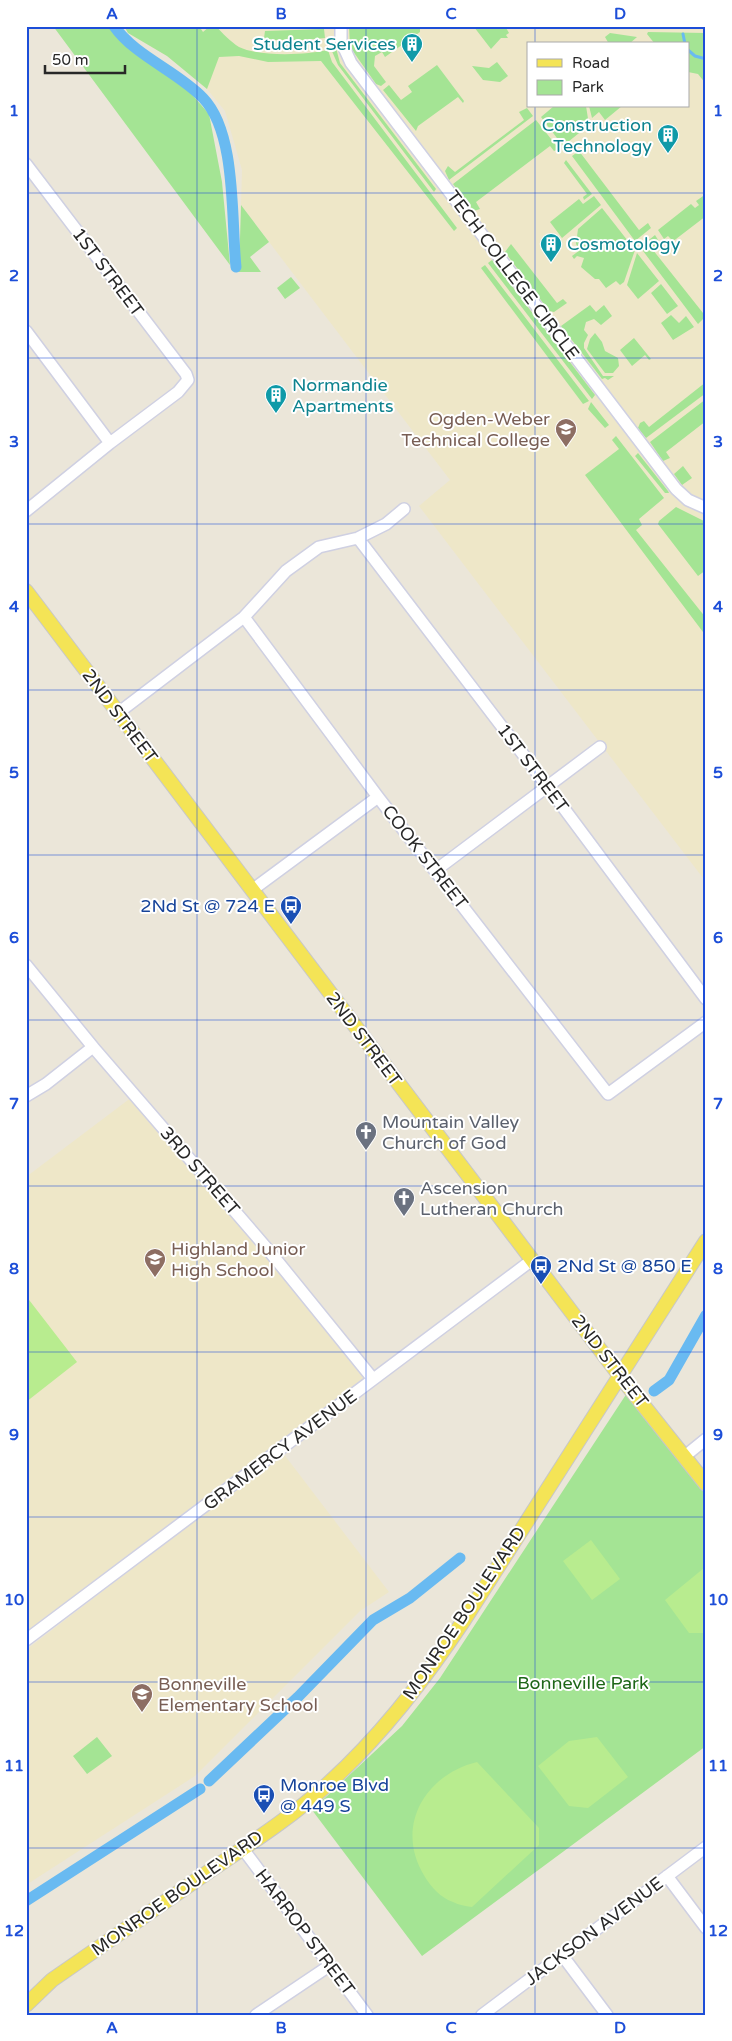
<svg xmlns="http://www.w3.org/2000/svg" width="732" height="2041" viewBox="0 0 732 2041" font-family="'Varela Round',sans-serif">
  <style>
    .education { fill: #eee7c8; fill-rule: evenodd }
    .green { fill: #a4e494 }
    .pitch { fill: #b8ec8f }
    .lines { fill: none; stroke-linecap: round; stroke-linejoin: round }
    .stream { stroke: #69baf1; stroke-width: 3 }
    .canal { stroke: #69baf1; stroke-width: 11 }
    .minor-casing { stroke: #cfd0e2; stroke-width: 14 }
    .major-casing { stroke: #c7c7c7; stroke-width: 16 }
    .minor { stroke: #fff; stroke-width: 11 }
    .major { stroke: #f4e456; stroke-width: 14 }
    .grid { fill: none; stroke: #1d4ed8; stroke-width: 1; stroke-opacity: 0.55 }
    .labels { text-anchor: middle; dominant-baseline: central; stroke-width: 4; stroke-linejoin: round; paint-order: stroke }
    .culture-label { font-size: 18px; fill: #0d838f; stroke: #fff; text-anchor: end }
    .street-label { font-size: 18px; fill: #282828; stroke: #fff }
    .education-label { font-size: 18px; fill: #785e54; stroke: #fff; text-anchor: start }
    .transit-label { font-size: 18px; fill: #164399; stroke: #fff; text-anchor: start }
    .worship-label { font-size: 18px; fill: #5b616d; stroke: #fff; text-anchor: start }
    .park-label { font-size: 18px; fill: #1d6617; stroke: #fff }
    .neatline { fill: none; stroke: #1d4ed8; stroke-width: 2 }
    .grid-label { font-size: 16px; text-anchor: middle; font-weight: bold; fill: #1d4ed8 }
  </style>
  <rect width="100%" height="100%" fill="#ebe6d9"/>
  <!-- education -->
  <path class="education" d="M124,26h582v856l-287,-376 31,-26 -209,-275 1,-35 -17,-59 -18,-22 -40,-33 -39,-23zM528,44h160v62h-160z
    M132,1097l235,282 -341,256v-458z
    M283,1453l106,139 -29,19 -165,165 -169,109v-235z"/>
  <!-- green -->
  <path class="green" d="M53,26h56l10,13 69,51 21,24 13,68 8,83z
    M124,26h75l4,6 7,-6h6c6,7 15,16 23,21 21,10 67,8 89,3l4,12 125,166 -3,3 -133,-170 -53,1 -29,-6 -20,1 -12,32 -40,-33 -39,-23z
    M349,26h71v6l-35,25 -3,-5 -7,4 -1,10 12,16 -5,4 -5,-2 -26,-37z
    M505,26l4,7 -3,2 2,3h-7l-10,11 -17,-22z
    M324,29l1,9 -21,2h-38l-2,-2 1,-7z
    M648,32l58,1v51l-8,-10 -10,-2v-28h-33l-8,-10z
    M610,33l27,4 -8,7h-20l-4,-7z
    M336,48l4,15 96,126 -2,3 -96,-127 -7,-16z
    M497,62l11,14 -8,6 -17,-2 -11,-14 17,2z
    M437,65l27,36 -1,2 -5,-6 -40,29 -2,5 -33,-41 6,-5 12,15 11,-8 -4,-6z
    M554,106h32l3,19 -26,21 -22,-29z
    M589,106h33l-17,14 -6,-8 -7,6z
    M527,108l6,8 -84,64 -4,-9 3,-5 7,6 69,-52 -5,-8z
    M536,120l23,29 -5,2 -4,-5 -74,56 4,7 -6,2 -21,-27z
    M579,151l60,79 9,-7 3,5 -16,13 -63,-85z
    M566,160l26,34 -8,6 -1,-3 4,-3 -23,-31z
    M706,194v22l-30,23 -3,2 -5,-5 -4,3 -6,-9 33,-26 4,4 4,-3 -3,-4z
    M594,196l7,9 -39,33 -12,-16 29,-23 4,5z
    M241,205l28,37 -19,15 11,15h-22z
    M602,208l33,42 -11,32 -4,3 -4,-4 -10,7 -7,-9h-4l-14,-12 3,-9 -7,-2 -3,3 -2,-3 8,-6 -4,-6 2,-15z
    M655,235l5,8 -7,7 50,63 1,5 -6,6 -58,-77z
    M511,244l46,59 6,-4 4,4 -13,9 -5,-1 -44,-59z
    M637,253l22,28 -21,18 -11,-14z
    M492,260l103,135 -3,4 -104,-136z
    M485,265l104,136 -6,3 -102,-136z
    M291,277l9,11 -15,11 -8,-11z
    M661,284l17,22 -11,8 -16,-21z
    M590,305l6,7 8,-7 8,11 -11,9 -7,-6 -8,3 -2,8 4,5 -4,8v5l19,28h11l-6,4 -3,-2 -3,1 -41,-53z
    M671,315l8,8 7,-7 8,11 -21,13 -12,-17z
    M595,333l7,9 3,9 13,7 1,8 -6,7h-8l-18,-24 3,-10z
    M634,338l17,21 -2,1 -4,-5 -13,11 -12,-16z
    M706,382v11l-60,45 -8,-10 2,-5 4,-2 5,6z
    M706,399v22l-40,31 4,6 -7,3 -13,-19z
    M591,402l18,23 -4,3 -17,-19z
    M616,436l48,62 -25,21 3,6 -6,5 70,88v18l-121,-161 34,-26 -7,-9z
    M638,453l30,38 1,2h-4l-30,-37z
    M683,466l9,12 -10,7 -8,-11z
    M676,507l30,15v48l-8,6 -40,-52 1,-3z
    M629,1390l77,104v252l-284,210 -110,-146 90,-84 38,-48z
    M97,1737l15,19 -25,18 -14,-18z"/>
  <!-- pitch -->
  <path class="pitch" d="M26,1296l51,66 -51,40z
    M591,1540l29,39 -28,21 -29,-39z
    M704,1568l2,65h-17l-24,-33z
    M597,1737l31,40 -40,31 -19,-2 -31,-40 31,-25z
    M477,1762l62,66v17l-67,62c-7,-1 -13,-2 -19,-5 -12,-4 -22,-15 -28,-25 -31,-49 -1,-102 52,-115z"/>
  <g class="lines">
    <!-- stream -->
    <path class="stream" d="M679,26l1,1
      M683,34l2,10
      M688,50l7,6 11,3"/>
    <!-- canal -->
    <path class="canal" d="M114,26c21,30 63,45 89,72 34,35 28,122 33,169
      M654,1391l15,-11 37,-65
      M209,1781l89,-84 75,-77 37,-22 50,-40
      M26,1901l174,-112"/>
    <!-- minor casing -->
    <g class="minor-casing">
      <path id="minor" d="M341,26v15l10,22 325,426 12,11 18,8
        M26,164l160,210 2,6 -10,12 -68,51 -84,68
        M26,331l84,112
        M358,538l190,249 158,212
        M244,617l134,180 230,297 98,-72
        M118,713l126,-96 42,-46 33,-24 39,-9 28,-14 18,-15
        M436,870l164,-123
        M252,890l126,-93
        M26,965l67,82 177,205 103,127
        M26,1096l20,-12 47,-37
        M685,1456l21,-17
        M26,1640l506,-380
        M243,1849l124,166
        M667,1876l39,52
        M562,1955l45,60
        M256,2015l73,-49
        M482,2015l224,-168"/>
    </g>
    <!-- major casing -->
    <g class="major-casing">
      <path id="major" d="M26,591l594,785 86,108
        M26,2005l26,-25c53,-37 106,-73 159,-110 40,-27 82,-54 118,-87 53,-48 96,-104 135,-163l242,-379"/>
    </g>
    <!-- minor -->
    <use href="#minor" class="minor"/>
    <!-- major -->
    <use href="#major" class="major"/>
  </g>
  <!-- grid -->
  <path class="grid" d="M197,26v1989M366,26v1989M535,26v18M535,106v1909M26,193h680M26,358h680M26,524h680M26,690h680M26,855h680M26,1020h680M26,1186h680M26,1352h680M26,1517h680M26,1682h680M26,1848h680"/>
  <!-- icons -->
  <defs>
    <g id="building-pin" transform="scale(1.125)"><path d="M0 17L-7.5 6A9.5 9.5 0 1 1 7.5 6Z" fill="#0f9aa8" stroke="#fff"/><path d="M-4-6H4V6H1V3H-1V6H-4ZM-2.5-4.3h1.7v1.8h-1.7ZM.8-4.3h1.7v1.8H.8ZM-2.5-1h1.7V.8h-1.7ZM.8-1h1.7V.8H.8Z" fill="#fff"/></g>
    <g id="university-pin" transform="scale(1.125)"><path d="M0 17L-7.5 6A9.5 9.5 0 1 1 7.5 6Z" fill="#8d6e63" stroke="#fff"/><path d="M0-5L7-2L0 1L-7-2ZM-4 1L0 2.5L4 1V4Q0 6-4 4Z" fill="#fff"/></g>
    <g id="bus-pin" transform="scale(1.125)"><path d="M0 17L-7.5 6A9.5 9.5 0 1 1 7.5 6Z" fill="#1a4fb4" stroke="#fff"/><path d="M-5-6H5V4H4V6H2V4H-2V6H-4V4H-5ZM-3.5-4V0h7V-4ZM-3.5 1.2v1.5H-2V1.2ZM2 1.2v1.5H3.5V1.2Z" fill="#fff"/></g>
    <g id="church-pin" transform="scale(1.125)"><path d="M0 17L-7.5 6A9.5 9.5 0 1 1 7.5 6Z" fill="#6b7280" stroke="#fff"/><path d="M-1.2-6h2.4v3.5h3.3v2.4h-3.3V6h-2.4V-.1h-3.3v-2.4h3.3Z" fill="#fff"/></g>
    <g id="school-pin" transform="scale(1.125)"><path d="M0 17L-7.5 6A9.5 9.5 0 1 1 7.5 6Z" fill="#8d6e63" stroke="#fff"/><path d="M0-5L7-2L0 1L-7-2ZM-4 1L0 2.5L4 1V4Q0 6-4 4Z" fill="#fff"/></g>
  </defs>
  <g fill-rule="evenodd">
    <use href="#building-pin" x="412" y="44"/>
    <use href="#building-pin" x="668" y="135"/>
    <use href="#building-pin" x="551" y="244"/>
    <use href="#building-pin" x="276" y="395"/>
    <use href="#university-pin" x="566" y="429"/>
    <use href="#bus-pin" x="291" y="906"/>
    <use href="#church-pin" x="366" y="1132"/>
    <use href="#church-pin" x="404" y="1198"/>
    <use href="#school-pin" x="155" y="1259"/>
    <use href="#bus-pin" x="541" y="1266"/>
    <use href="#school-pin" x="142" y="1694"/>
    <use href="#bus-pin" x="264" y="1795"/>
  </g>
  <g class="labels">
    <!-- culture labels -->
    <g class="culture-label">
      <text x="396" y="44">Student Services</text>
      <text x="652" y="125">Construction<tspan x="652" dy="21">Technology</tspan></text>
      <text x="567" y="244" text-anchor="start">Cosmotology</text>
      <text x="292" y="385" text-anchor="start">Normandie<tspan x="292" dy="21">Apartments</tspan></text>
    </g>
    <!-- street labels -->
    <g class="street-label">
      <text transform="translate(108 272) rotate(53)">1ST STREET</text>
      <text transform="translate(513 275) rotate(53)">TECH COLLEGE CIRCLE</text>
      <text transform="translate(120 716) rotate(53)">2ND STREET</text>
      <text transform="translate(533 768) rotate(53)">1ST STREET</text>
      <text transform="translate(425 857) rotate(52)">COOK STREET</text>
      <text transform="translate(364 1039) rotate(53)">2ND STREET</text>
      <text transform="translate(200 1171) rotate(49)">3RD STREET</text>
      <text transform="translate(610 1361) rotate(52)">2ND STREET</text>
      <text transform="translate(280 1450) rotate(-37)">GRAMERCY AVENUE</text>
      <text transform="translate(464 1613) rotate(-56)">MONROE BOULEVARD</text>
      <text transform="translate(177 1893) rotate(-35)">MONROE BOULEVARD</text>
      <text transform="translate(594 1931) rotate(-37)">JACKSON AVENUE</text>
      <text transform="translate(305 1932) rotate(53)">HARROP STREET</text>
    </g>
    <!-- education labels -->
    <g class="education-label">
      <text x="550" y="419" text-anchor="end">Ogden-Weber<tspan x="550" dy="21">Technical College</tspan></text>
      <text x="171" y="1249">Highland Junior<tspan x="171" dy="21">High School</tspan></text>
      <text x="158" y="1684">Bonneville<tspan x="158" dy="21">Elementary School</tspan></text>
    </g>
    <!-- transit labels -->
    <g class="transit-label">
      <text x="275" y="906" text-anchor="end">2Nd St @ 724 E</text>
      <text x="557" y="1266">2Nd St @ 850 E</text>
      <text x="280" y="1785">Monroe Blvd<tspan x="280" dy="21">@ 449 S</tspan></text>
    </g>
    <!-- worship labels -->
    <g class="worship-label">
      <text x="382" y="1122">Mountain Valley<tspan x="382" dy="21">Church of God</tspan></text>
      <text x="420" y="1188">Ascension<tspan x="420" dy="21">Lutheran Church</tspan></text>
    </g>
    <!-- park labels -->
    <g class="park-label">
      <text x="583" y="1683">Bonneville Park</text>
    </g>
  </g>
  <!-- border -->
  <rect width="732" height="2041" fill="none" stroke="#ffffff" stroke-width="55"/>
  <!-- legend -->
  <rect x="527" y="42" width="162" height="65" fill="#ffffff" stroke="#a9a9a9"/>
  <rect x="537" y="59" width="25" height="8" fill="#f4e456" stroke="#a9a9a9"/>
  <text x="572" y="68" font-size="15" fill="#282828">Road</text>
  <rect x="537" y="80" width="25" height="15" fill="#a4e494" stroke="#a9a9a9"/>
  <text x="572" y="92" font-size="15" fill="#282828">Park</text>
  <!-- scale -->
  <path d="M45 65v8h80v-8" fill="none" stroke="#282828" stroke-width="2.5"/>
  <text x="52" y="65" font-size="15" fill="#282828" stroke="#ffffff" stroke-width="4" paint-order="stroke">50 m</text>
  <rect x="28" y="28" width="676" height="1986" class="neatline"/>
  <g class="grid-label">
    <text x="112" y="19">A</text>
    <text x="281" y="19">B</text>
    <text x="451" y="19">C</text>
    <text x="620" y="19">D</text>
    <text x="14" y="116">1</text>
    <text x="718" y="116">1</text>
    <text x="14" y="281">2</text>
    <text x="718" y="281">2</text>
    <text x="14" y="447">3</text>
    <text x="718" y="447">3</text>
    <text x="14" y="612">4</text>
    <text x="718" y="612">4</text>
    <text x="14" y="778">5</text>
    <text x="718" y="778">5</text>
    <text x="14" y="943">6</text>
    <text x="718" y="943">6</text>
    <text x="14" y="1109">7</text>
    <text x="718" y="1109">7</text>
    <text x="14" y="1274">8</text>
    <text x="718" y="1274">8</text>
    <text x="14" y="1440">9</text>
    <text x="718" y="1440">9</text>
    <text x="14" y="1605">10</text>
    <text x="718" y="1605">10</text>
    <text x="14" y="1771">11</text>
    <text x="718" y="1771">11</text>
    <text x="14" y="1936">12</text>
    <text x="718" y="1936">12</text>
    <text x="112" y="2033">A</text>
    <text x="281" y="2033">B</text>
    <text x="451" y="2033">C</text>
    <text x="620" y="2033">D</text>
  </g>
</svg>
